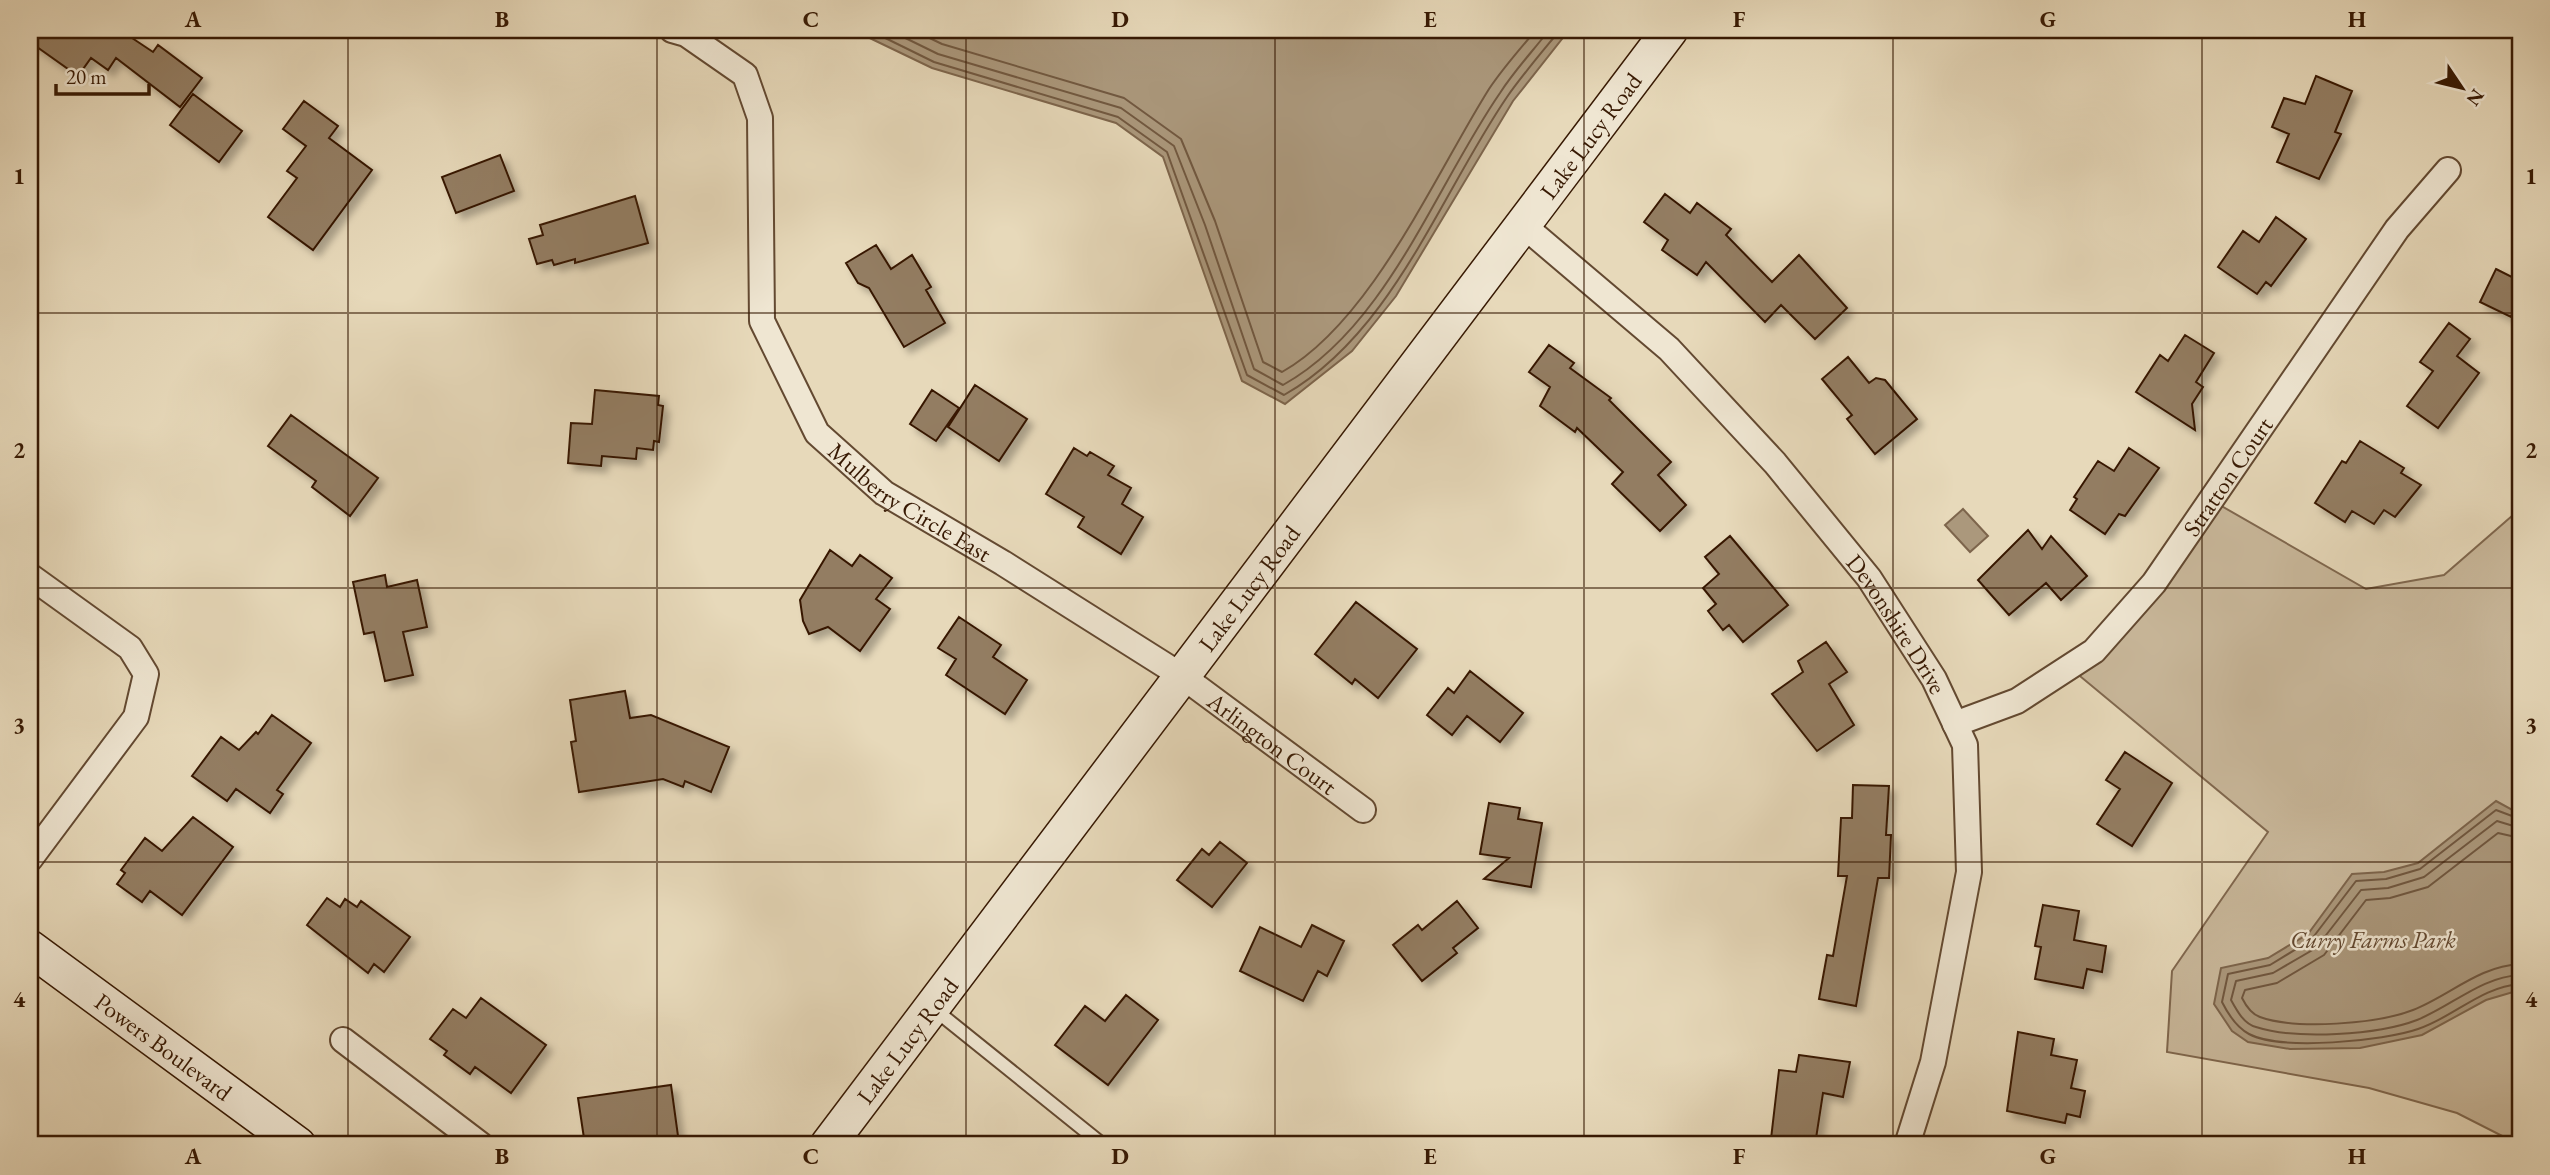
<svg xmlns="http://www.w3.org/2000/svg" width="2550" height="1175" viewBox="0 0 2550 1175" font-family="'EB Garamond',serif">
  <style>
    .green { fill: #c9b89b; stroke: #80684f; stroke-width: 2 }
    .water { fill: #ab987c; stroke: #7d654c; stroke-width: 2 }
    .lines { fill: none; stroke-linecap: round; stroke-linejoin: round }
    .shore { stroke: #715840; stroke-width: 2 }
    .building { fill: #937d62; stroke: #371903; stroke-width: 2; filter: url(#shadow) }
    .lane-casing { stroke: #634931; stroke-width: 16 }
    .street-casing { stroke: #634931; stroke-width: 28 }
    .secondary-casing { stroke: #371903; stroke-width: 38 }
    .lane { stroke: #efe6d2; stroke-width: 12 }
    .street { stroke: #efe6d2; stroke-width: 24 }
    .secondary { stroke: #efe6d2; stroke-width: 35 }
    .grid { fill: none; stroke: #371903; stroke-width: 2; stroke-opacity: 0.55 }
    .labels { text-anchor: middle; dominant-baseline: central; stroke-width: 5; stroke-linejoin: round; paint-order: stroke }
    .street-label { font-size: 24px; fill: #371903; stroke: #efe6d2 }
    .park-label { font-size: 24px; font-style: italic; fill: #634931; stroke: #efe6d2 }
    .neatline { fill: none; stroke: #371903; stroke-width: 2.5 }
    .grid-label { font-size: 23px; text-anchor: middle; font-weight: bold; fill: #371903 }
  </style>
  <defs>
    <filter id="shadow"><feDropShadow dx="6" dy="6" stdDeviation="3.5" flood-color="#0004"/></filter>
  </defs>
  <rect width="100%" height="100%" fill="#e7d9ba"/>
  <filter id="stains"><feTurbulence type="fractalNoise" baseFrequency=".00286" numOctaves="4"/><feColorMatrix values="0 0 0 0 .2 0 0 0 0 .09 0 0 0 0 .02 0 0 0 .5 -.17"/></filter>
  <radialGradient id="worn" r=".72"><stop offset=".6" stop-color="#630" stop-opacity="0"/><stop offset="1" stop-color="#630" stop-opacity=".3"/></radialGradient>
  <!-- green -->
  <path class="green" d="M2211,500l155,89 78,-14 76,-66v636l-63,-32 -88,-25 -202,-36 5,-81 96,-139 -199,-165 85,-84 17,-47z"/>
  <!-- water -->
  <path class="water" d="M853,30h716l-56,71 -117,195 -44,55 -67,53 -43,-23 -79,-224 -47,-34 -184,-55z
    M1963,509l25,27 -18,16 -25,-27z
    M2496,801l24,13v176l-34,10 -64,35 -62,13 -70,1 -42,-7 -16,-11 -18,-27 7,-36 47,-10 40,-24 44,-60 32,-2 34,-9z"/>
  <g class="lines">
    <!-- shore -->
    <path class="shore" d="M869,30l65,32 184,55 49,35 80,223 37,20c108,-61 156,-200 223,-298 16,-23 35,-45 53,-67
      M889,30l49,24 183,54 53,38 31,79 49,144 29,16c104,-58 152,-198 217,-292 14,-22 33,-42 49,-63
      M913,30l29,14 182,54 57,41 34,82 48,141 19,10c89,-50 153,-197 207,-283 14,-21 31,-40 47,-59
      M2520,819l-24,-9 -76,59 -34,10 -30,2 -45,59 -41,25 -42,9 -6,28c6,12 14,25 27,32 32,17 135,7 169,-5 36,-12 63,-42 102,-45
      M2520,828l-23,-7 -73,56 -36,11 -27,2 -45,58 -43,25 -37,8 -5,19c6,11 13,24 25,27 40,13 122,8 161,-7 35,-14 64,-43 103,-45
      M2520,838l-22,-5 -70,54 -38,11 -24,2 -42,55 -47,28 -32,7 -3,8c4,8 9,16 18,19 36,13 117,7 153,-7 36,-14 66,-44 107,-46"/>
  </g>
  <!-- building -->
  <path class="building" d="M30,30h90l33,22 5,-7 44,33 -22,29 -64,-49 -8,12 -17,-12 -13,18 -48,-34z
    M2316,76l36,15 -17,41 6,2 -22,45 -42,-17 12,-28 -17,-7 12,-29 21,6z
    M193,94l49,37 -23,31 -49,-37z
    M304,101l34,25 -9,12 43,32 -59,80 -45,-33 29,-39 -10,-7 19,-25 -23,-17z
    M500,155l14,36 -58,22 -14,-36z
    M1665,194l25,19 7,-10 34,26 -5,6 46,47 27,-27 48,53 -32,31 -34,-34 -16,17 -59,-60 -9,13 -35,-25 6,-10 -24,-18z
    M635,196l13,47 -73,20v-4l-21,6 -2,-5 -15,4 -8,-25 14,-4 -3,-10z
    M2276,217l30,22 -35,47 -5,-4 -9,12 -39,-27 25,-36 16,11z
    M876,245l15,24 21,-14 19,32 -5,3 19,33 -41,24 -35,-59 -11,-5 -12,-20z
    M2496,269l24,12v17l-9,19 -31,-15z
    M2449,323l21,16 -13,17 22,17 -41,55 -31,-22 26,-35 -13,-9z
    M2185,335l29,18 -18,29 7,5 -11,17 3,26 -59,-38 24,-37 8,6z
    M1549,345l25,18 -4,5 41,30 -2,2 62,62 -13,13 28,30 -26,26 -48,-47 11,-12 -46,-44 -2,4 -35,-26 10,-19 -21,-15z
    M1848,357l21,26 7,-5 9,2 32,39 -42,35 -28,-35 5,-4 -30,-36z
    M975,385l52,34 -28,42 -51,-34z
    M595,390l64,6 -1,9 5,1 -4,36 -5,-1 -1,9 -16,-2 -1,11 -34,-3 -1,10 -33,-3 3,-40 21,1z
    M932,390l27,18 -23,33 -26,-17z
    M291,415l87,63 -28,38 -38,-29 4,-6 -48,-35z
    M2360,441l44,27 -3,5 20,12 -26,32 -11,-7 -10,14 -22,-13 -7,11 -30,-19 27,-42 4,2z
    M1074,448l13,8 3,-4 24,14 -6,9 23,13 -9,16 21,13 -22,37 -43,-27 6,-10 -38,-23z
    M2129,448l30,20 -34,48 -6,-2 -14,20 -35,-24 7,-11 -3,-2 24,-36 16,10z
    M2028,530l14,19 9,-13 36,40 -26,24 -15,-17 -37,32 -31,-35z
    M1730,536l58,69 -45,37 -14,-17 -6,5 -15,-19 8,-7 -13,-16 16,-14 -14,-17z
    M830,550l22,16 8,-11 32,23 -16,21 14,10 -30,42 -32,-24 -19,7 -6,-13 -3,-21z
    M385,575l2,12 30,-7 10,47 -24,5 10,43 -28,6 -11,-49 -10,2 -11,-52z
    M1356,602l61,47 -39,49 -23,-19 -3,5 -37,-30z
    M959,617l42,28 -8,12 34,23 -22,34 -59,-39 10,-16 -18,-11z
    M1826,642l21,30 -18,12 25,41 -37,26 -45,-57 31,-22 -5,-11z
    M1470,671l53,42 -23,29 -33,-26 -15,19 -25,-20 21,-27 6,5z
    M625,691l5,27 21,-3 78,32 -18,45 -26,-11 -2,6 -20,-8 -84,13 -8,-50 5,-1 -6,-41z
    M272,715l39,28 -34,47 6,4 -13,19 -34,-24 -9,12 -35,-25 29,-39 18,13 17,-18 2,2z
    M2125,752l47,31 -40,63 -35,-22 23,-35 -14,-9z
    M1853,785l36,1 -3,49h5l-2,43h-11l-22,128 -37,-7 8,-44 6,1 14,-80h-9l3,-58h11z
    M1489,803l31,5 -2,11 24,4 -11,64 -47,-8 25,-21 -29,-4z
    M193,817l40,30 -51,68 -32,-24 -8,11 -25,-18 8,-11 -4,-3 24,-32 17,13z
    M1220,842l27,21 -35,44 -35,-27 25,-31 7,6z
    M327,898l13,9 5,-8 12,8 4,-6 49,36 -26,35 -10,-8 -6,9 -61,-48z
    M1457,901l21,27 -25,20 4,5 -35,28 -29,-36 25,-20 4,5z
    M2043,905l36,6 -5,29 32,6 -4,26 -15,-3 -4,19 -48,-9 6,-32 -6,-1z
    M1312,925l32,16 -17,35 -9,-5 -15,30 -63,-30 20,-44 41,20z
    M1126,995l32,25 -50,65 -53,-40 30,-39 20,15z
    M481,998l65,47 -35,48 -36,-26 -5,7 -26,-19 3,-4 -17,-12 23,-30 13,9z
    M2018,1032l36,7 -3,16 26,5 -6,28 14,3 -5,26 -13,-3 -2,9 -58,-12z
    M1799,1055l51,7 -7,35 -20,-4 -8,52 -44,-6 8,-69 17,2z
    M671,1085l7,51 -39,6 1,3h-55l-7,-47z"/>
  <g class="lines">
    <!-- lane casing -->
    <g class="lane-casing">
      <path id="lane" d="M934,1009l169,136"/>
    </g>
    <!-- street casing -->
    <g class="street-casing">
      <g id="street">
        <path id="s1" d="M672,30l14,4 59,41 15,43 2,203 55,112 67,60 119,70 179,113 181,134"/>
        <path id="s2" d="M1524,226l145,123 106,114 94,115 65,101 31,66 4,127 -36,190 -26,83"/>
        <path d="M30,576l100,72 16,26 -10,43 -106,142"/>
        <path id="s3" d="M1955,724l62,-23 77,-50 60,-68 243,-354 51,-59"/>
        <path d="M343,1040l138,105"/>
      </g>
    </g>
    <!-- secondary casing -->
    <g class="secondary-casing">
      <g id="secondary">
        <path id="s4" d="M30,948l268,197"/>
        <path id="s5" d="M828,1145l842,-1115"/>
      </g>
    </g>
    <!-- lane -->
    <use href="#lane" class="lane"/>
    <!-- street -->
    <use href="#street" class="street"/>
    <!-- secondary -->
    <use href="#secondary" class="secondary"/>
  </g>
  <!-- grid -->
  <path class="grid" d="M348,30v1115M657,30v1115M966,30v1115M1275,30v1115M1584,30v1115M1893,30v1115M2202,30v1115M30,313h2490M30,588h2490M30,862h2490"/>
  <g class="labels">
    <!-- street labels -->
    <g class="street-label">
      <text stroke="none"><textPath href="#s5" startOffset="1265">Lake Lucy Road</textPath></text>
      <text stroke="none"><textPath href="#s3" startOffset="378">Stratton Court</textPath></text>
      <text stroke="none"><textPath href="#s1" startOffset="576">Mulberry Circle East</textPath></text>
      <text stroke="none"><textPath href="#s5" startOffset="698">Lake Lucy Road</textPath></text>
      <text stroke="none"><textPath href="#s2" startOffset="548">Devonshire Drive</textPath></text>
      <text stroke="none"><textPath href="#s1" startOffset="1012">Arlington Court</textPath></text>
      <text stroke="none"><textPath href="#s5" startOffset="131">Lake Lucy Road</textPath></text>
      <text stroke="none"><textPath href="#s4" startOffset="166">Powers Boulevard</textPath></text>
    </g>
    <!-- park labels -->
    <g class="park-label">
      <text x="2373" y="939">Curry Farms Park</text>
    </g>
  </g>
  <!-- margin -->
  <rect width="2550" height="1175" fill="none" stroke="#e7d9ba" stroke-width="77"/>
  <!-- north arrow -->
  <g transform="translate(2462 88) rotate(125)" stroke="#efe6d2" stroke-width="5" paint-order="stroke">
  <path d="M0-5L12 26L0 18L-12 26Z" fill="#371903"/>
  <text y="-10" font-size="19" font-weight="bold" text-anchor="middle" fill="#371903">N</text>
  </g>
  <!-- scale -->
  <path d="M56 84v10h93v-10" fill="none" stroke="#371903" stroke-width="3.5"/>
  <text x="66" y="84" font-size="21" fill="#371903" stroke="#efe6d2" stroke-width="5" paint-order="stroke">20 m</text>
  <rect x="38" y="38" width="2474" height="1098" class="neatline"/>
  <g class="grid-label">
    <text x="193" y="27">A</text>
    <text x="502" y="27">B</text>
    <text x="811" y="27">C</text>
    <text x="1120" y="27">D</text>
    <text x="1430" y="27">E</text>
    <text x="1739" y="27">F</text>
    <text x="2048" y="27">G</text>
    <text x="2357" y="27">H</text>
    <text x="19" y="184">1</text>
    <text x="2531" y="184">1</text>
    <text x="19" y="458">2</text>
    <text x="2531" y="458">2</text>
    <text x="19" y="733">3</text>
    <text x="2531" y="733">3</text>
    <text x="19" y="1007">4</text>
    <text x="2531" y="1007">4</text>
    <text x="193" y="1164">A</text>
    <text x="502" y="1164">B</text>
    <text x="811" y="1164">C</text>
    <text x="1120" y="1164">D</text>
    <text x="1430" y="1164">E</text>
    <text x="1739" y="1164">F</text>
    <text x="2048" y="1164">G</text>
    <text x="2357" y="1164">H</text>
  </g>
  <rect width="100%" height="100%" filter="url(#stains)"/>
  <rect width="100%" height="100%" fill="url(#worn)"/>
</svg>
